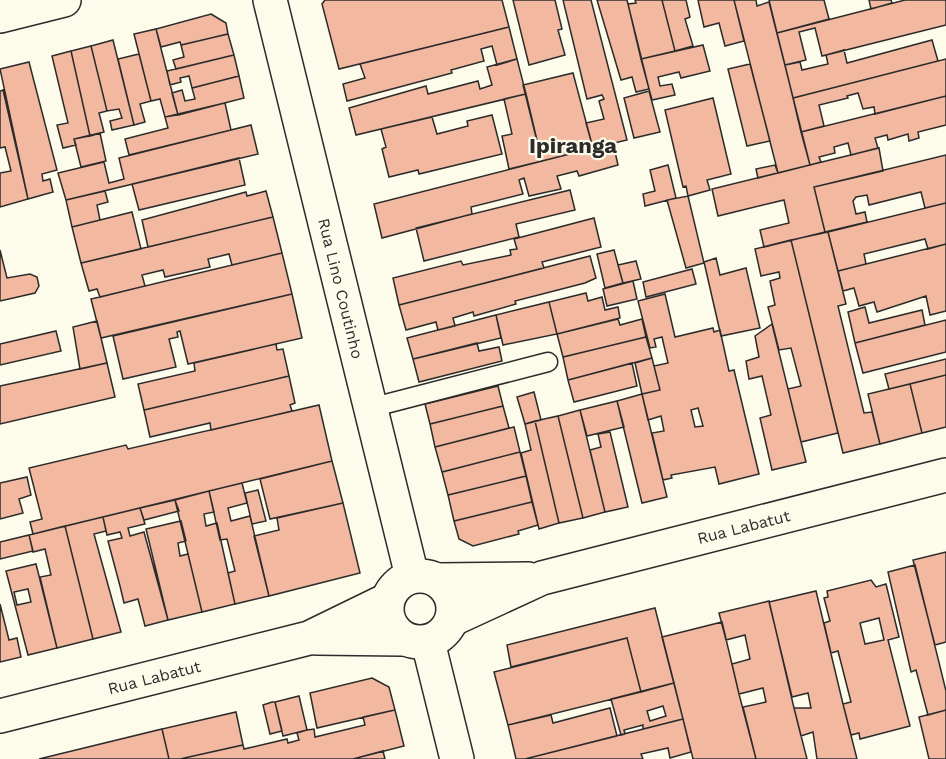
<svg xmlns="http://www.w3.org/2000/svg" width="946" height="759" viewBox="0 0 946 759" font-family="'Work Sans',sans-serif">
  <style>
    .building { fill: #f2b8a0; stroke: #2b2b2b; stroke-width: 1.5; fill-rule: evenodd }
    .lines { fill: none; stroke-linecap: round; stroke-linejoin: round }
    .service-casing { stroke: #2b2b2b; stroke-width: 21 }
    .minor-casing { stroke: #2b2b2b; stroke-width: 36 }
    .tertiary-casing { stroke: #2b2b2b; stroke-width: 36 }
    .service { stroke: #fdfbea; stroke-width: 18 }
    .minor { stroke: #fdfbea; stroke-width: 33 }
    .tertiary { stroke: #fdfbea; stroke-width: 33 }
    .labels { text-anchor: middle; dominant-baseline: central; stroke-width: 4.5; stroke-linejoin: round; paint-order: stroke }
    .street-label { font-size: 16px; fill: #2b2b2b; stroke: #fdfbea }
    .district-label { font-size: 22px; font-weight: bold; fill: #2b2b2b; stroke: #fdfbea }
  </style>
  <rect width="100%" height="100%" fill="#fdfbea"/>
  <!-- building -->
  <path class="building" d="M325,0h177l7,27 -170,42 -17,-65z
    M513,0h42l7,29 -4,1 7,25 -36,10z
    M563,0h28l36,140 -34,8 -7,-25 18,-4 -5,-18 5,-2 -2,-4 -15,4z
    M597,0h30l22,89 -13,3 -4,-15 -11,3z
    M635,0h27l13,51 -34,8 -13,-55 8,-1z
    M662,0h24l4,17 -5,2 8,27 -18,5z
    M698,0h36l10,41 -19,5 -6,-23 -15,4z
    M734,0h22l1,6 12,-4 41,163 -32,8z
    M769,0h55l5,19 -52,14z
    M869,0h22l1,3 -21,6z
    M905,0h41v25l-124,31 -7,-28 -16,4 7,28 -21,5 -8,-32z
    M211,14l15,9 2,11 -47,11 -1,-3 -19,5 -5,-18z
    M509,27l8,32 -20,6 -5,-19 -11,3 3,12 -33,9 1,3 -105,28 -4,-17 22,-6 -5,-14z
    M156,29l22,86 -13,2 -5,-18 -9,2 -17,-67z
    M228,34l6,21 -58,14 -3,-9 11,-3 -3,-12z
    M113,40l21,85 -22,5 -2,-9 12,-3 -3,-9 -12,2 -16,-65z
    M932,40l6,21 -145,37 -8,-33 15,-3 2,8 26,-6 -2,-9 18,-5 3,13z
    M703,45l7,26 -29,7 -2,-6 -21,5 2,9 12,-2 3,11 -23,5 -11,-41z
    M91,46l16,65 -8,2 5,19 -14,4 -19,-85z
    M71,51l19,85 -16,3 2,6 -13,3 -6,-23 11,-2 -16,-67z
    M139,54l12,47 -11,3 5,18 -11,3 -16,-66z
    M234,55l5,21 -47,12 -3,-12 -9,2 1,4 -11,3 -3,-14z
    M517,59l9,35 -170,41 -7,-27 77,-22 2,8 50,-13 2,8 12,-4 -5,-18z
    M946,59v37l-71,18 -1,-7 -11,2 -5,-16 -11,3 1,2 -29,7 5,21 -23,6 -8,-34z
    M29,62l28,108 -15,4 1,7 7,-2 3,13 -25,7 -28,-130z
    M750,64l20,77 -23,5 -19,-77z
    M573,73l20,75 -51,13 -19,-76z
    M239,76l5,22 -66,17 -6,-22 10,-3 3,11 10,-2 -3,-11z
    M3,90l25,109 -28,8v-34l11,-2 -6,-24 -5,1v-57z
    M649,91l11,41 -26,6 -10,-40z
    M526,94l16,67 -33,8 -7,-33 10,-2 -8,-35z
    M946,96v29l-28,7 1,6 -10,3 -1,-7 -20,6 -1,-5 -12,3 3,10 -27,7 -3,-12 -14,4 1,6 -16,4 2,5 -11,3 -9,-33z
    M713,98l18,76 -24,6 3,10 -22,6 -2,-10 -3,1 -18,-77z
    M225,103l6,27 -102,25 -4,-16 43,-11 -3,-11z
    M492,115l10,39 -83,20 -1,-4 -29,7 -7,-28 4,-2 -5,-18 51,-12 5,17 31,-8 -1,-5z
    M251,125l7,29 -192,46 -8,-27 46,-11 5,21 15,-4 -5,-21z
    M100,133l6,28 -25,6 -7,-28z
    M613,143l5,22 -39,11 -2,-5 -20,5 4,13 -32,7 -5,-18 -5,2 4,14 -52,13 1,7 -90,24 -8,-34z
    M879,148l4,23 -69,16 11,45 -61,15 -4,-17 29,-7 -5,-23 -66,16 -6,-27z
    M946,155v48l-21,5 -4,-16 -52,13 -2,-10 -11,2 -3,4 3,13 9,-2 2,10 -42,10 -11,-45z
    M239,158l6,27 -106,25 -7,-26z
    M668,165l8,33 -31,8 -2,-12 12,-3 -5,-21z
    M775,165l3,8 -20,5 -2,-9z
    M570,190l5,20 -59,14 3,13 -95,24 -8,-33z
    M105,191l3,11 -11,3 3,15 -28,7 -6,-27z
    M266,191l7,26 -125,30 -6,-27 104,-28 1,4z
    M688,196l16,67 -18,5 -19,-68z
    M946,203v41l-18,5 -3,-10 -61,15 2,10 -28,7 -10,-39z
    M132,212l9,37 -60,14 -9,-36z
    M273,217l9,36 -50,12 -3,-11 -21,5 2,8 -45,10 -2,-7 -21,5 3,11 -45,11 -3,-8 -8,2 -8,-28z
    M594,218l7,29 -59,15 2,6 -145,37 -6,-27 68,-17 2,4 48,-10 -1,-5 7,-1 -3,-10z
    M828,232l18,72 -8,2 26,107 8,-1 8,32 -37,9 -52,-213z
    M791,240l47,193 -37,9 -13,-53 13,-3 -10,-38 -12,2 -11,-43 7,-2 -5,-24 10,-3 -1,-6 -18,4 -6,-27z
    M946,244v67l-16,4 -4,-19 -49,16 -3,-10 -15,4 -5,-18 -11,3 -5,-20z
    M0,250l7,28 23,-4 7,3 2,9 -4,7 -35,8z
    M614,250l9,33 -18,5 -8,-34z
    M282,253l10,41 -191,44 -10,-39z
    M590,256l6,22 -11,5 -70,18 1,3 -42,12 -1,-4 -20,6 2,8 -17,4 -2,-8 -30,8 -7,-25z
    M716,258l4,17 26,-7 14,60 -39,8 -17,-74z
    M636,261l5,18 -18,4 -5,-18z
    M692,269l4,15 -50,13 -3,-15z
    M633,281l4,18 -30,7 -4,-17z
    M586,293l2,8 14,-4 3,13 13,-3 2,11 -63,16 -8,-32z
    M292,294l10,44 -114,26 -8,-33 -3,1 1,5 -9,2 7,28 -53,12 -10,-43z
    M665,294l10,43 38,-9 1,4 6,-2 9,41 5,-1 25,104 -40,10 -4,-17 -44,8 1,3 -9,2 -11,-47 12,-2 -3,-15 -13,4 -6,-26 18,-4 -6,-24 14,-3 -6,-26 -8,2 2,8 -6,1 -12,-47zM698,408l5,18 -8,1 -4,-17z
    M549,302l8,32 -54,11 -7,-30z
    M865,307l4,16 53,-13 3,15 -70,18 -7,-31z
    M496,315l5,23 -88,21 -6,-21z
    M618,319l2,6 22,-6 4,18 -83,20 -6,-23z
    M946,320v32l-83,21 -8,-30z
    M97,321l10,42 -27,6 -7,-42z
    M772,324l34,138 -34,8 -12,-52 11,-3 -9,-39 -13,3 -3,-18 13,-4 -4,-21z
    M56,331l5,20 -61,14v-21z
    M646,337l6,21 -84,22 -5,-23z
    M477,343l2,8 20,-4 3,14 -83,21 -6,-23z
    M276,344l1,6 6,-1 6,27 -145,34 -6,-26 57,-13 -1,-8z
    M652,358l8,32 -18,4 -7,-31z
    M946,359v16l-57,14 -4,-15z
    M107,363l8,34 -115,27v-38z
    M632,363l5,23 -63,16 -6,-22z
    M946,375v52l-24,6 -12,-49z
    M289,376l6,27 -5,2 2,6 -81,19 -1,-7 -60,14 -6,-27z
    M910,384l12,49 -42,11 -12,-50z
    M498,386l5,20 -73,18 -5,-20z
    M534,392l7,28 -16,4 -8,-27z
    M642,394l25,103 -25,6 -25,-102z
    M617,401l7,26 -37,9 -7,-26z
    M319,405l13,56 -299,73 -3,-12 12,-3 -13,-51 97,-23 2,4z
    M503,406l6,22 -74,19 -5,-23z
    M580,410l25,102 -22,6 -25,-102z
    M558,416l25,102 -24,5 -24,-102z
    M535,421l24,102 -20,6 -18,-76 10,-3 -6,-26z
    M514,427l6,25 -78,20 -7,-25z
    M610,432l18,75 -23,5 -15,-62 11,-3 -3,-13z
    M520,452l6,24 -78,19 -6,-23z
    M332,461l11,42 -73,16 -10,-40z
    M526,476l6,26 -78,19 -6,-26z
    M27,477l4,18 -12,4 4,14 -23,6v-36z
    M242,483l5,20 -19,5 3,13 19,-5 19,80 -34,8 -7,-31 7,-2 -8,-32 -7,1 -11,-49z
    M258,490l8,31 -14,3 -7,-31z
    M209,491l5,21 -10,2 2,12 11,-3 18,81 -33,8 -27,-112z
    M175,500l4,11 -35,9 -4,-12z
    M532,502l6,23 -20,6 1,3 -46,12 -14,-7 -5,-18z
    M343,503l17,70 -91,23 -15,-60 25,-6 -2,-12z
    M140,508l5,16 -17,4 2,8 14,-4 24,88 -23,6 -7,-27 -14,4 -4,-17 -12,-45 14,-3 -2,-6 -13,3 -4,-18z
    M103,517l3,14 -12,3 27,98 -28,7 -28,-113z
    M181,521l5,20 -8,2 2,13 8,-2 14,58 -34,8 -22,-91z
    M65,526l28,113 -36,9 -17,-71 11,-2 -6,-26 -12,3 -4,-17z
    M29,535l4,16 -33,8v-17z
    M946,552v90l-11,3 -22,-85z
    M36,564l21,84 -29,7 -22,-84zM28,589l3,13 -14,3 -3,-13z
    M915,565l31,126v19l-18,5 -12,-45 -5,2 -23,-100z
    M871,580l5,7 10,-3 13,53 -11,3 22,86 -50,13 -1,-6 -8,2 -8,-31 8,-2 -13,-51 -7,2 -7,-30 6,-2 -6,-23 4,-1 -1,-6zM879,618l5,22 -19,4 -5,-21z
    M816,591l27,113 14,55h-40l-4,-27 -12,4 -7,-28h17l-3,-15 -16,4 -23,-95z
    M769,601l25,107 13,51h-51l-13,-52 23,-5 -3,-14 -24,6 -7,-30 18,-5 -5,-24 -19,5 -7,-27z
    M0,604l9,36 8,-2 4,19 -21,5z
    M655,608l19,75 -33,9 -14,-54 -116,29 -4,-22z
    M722,622l17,72 17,65h-63l-10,-40 -21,-82z
    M627,638l14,54 -133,33 -14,-53z
    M372,678l17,9 6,23 -78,18 -7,-35z
    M674,683l9,36 -40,10v-4l-19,5 1,4 -4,1 -10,-36zM663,706l3,10 -16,5 -3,-10z
    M299,696l8,34 -24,6 -8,-34z
    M272,702h3l7,29 -12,3 -7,-29z
    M610,708l7,28 -92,23h-9l-8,-34 43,-10 2,8z
    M395,710l9,36 -51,13h-173l63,-14 1,4 43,-10 1,4 11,-3 -2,-7 10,-3 7,-1 1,8 50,-12 -2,-8z
    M946,710v49h-17l-10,-42z
    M236,712l7,33 -63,14h-11l-7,-30z
    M683,719l8,33 -21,6 -2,-10 -27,6 2,5h-118z
    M162,729l7,30h-130z
    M383,751l2,8h-32z"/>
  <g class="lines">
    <!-- service casing -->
    <g class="service-casing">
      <path id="service" d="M370,408l178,-46"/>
    </g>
    <!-- minor casing -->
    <g class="minor-casing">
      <g id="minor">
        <path d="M0,16l64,-16"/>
        <path d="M438,580l90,-1"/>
        <path id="s1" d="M453,619l89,-41 404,-103"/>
        <path d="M316,638l86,1"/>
        <path id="s2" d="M0,716l309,-78 78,-38"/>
      </g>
    </g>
    <!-- tertiary casing -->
    <g class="tertiary-casing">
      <g id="tertiary">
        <path id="s3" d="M270,0l142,576"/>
        <circle cx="420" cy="609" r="33"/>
        <path d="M428,642l29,117"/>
      </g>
    </g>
    <!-- service -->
    <use href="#service" class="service"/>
    <!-- minor -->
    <use href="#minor" class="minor"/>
    <!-- tertiary -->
    <use href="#tertiary" class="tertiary"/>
  </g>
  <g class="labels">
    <!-- street labels -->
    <g class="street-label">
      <text stroke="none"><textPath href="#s3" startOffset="297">Rua Lino Coutinho</textPath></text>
      <text stroke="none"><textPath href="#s1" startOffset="306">Rua Labatut</textPath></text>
      <text stroke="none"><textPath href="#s2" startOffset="159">Rua Labatut</textPath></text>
    </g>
    <!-- district labels -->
    <g class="district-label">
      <text x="573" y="145">Ipiranga</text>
    </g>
  </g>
</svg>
